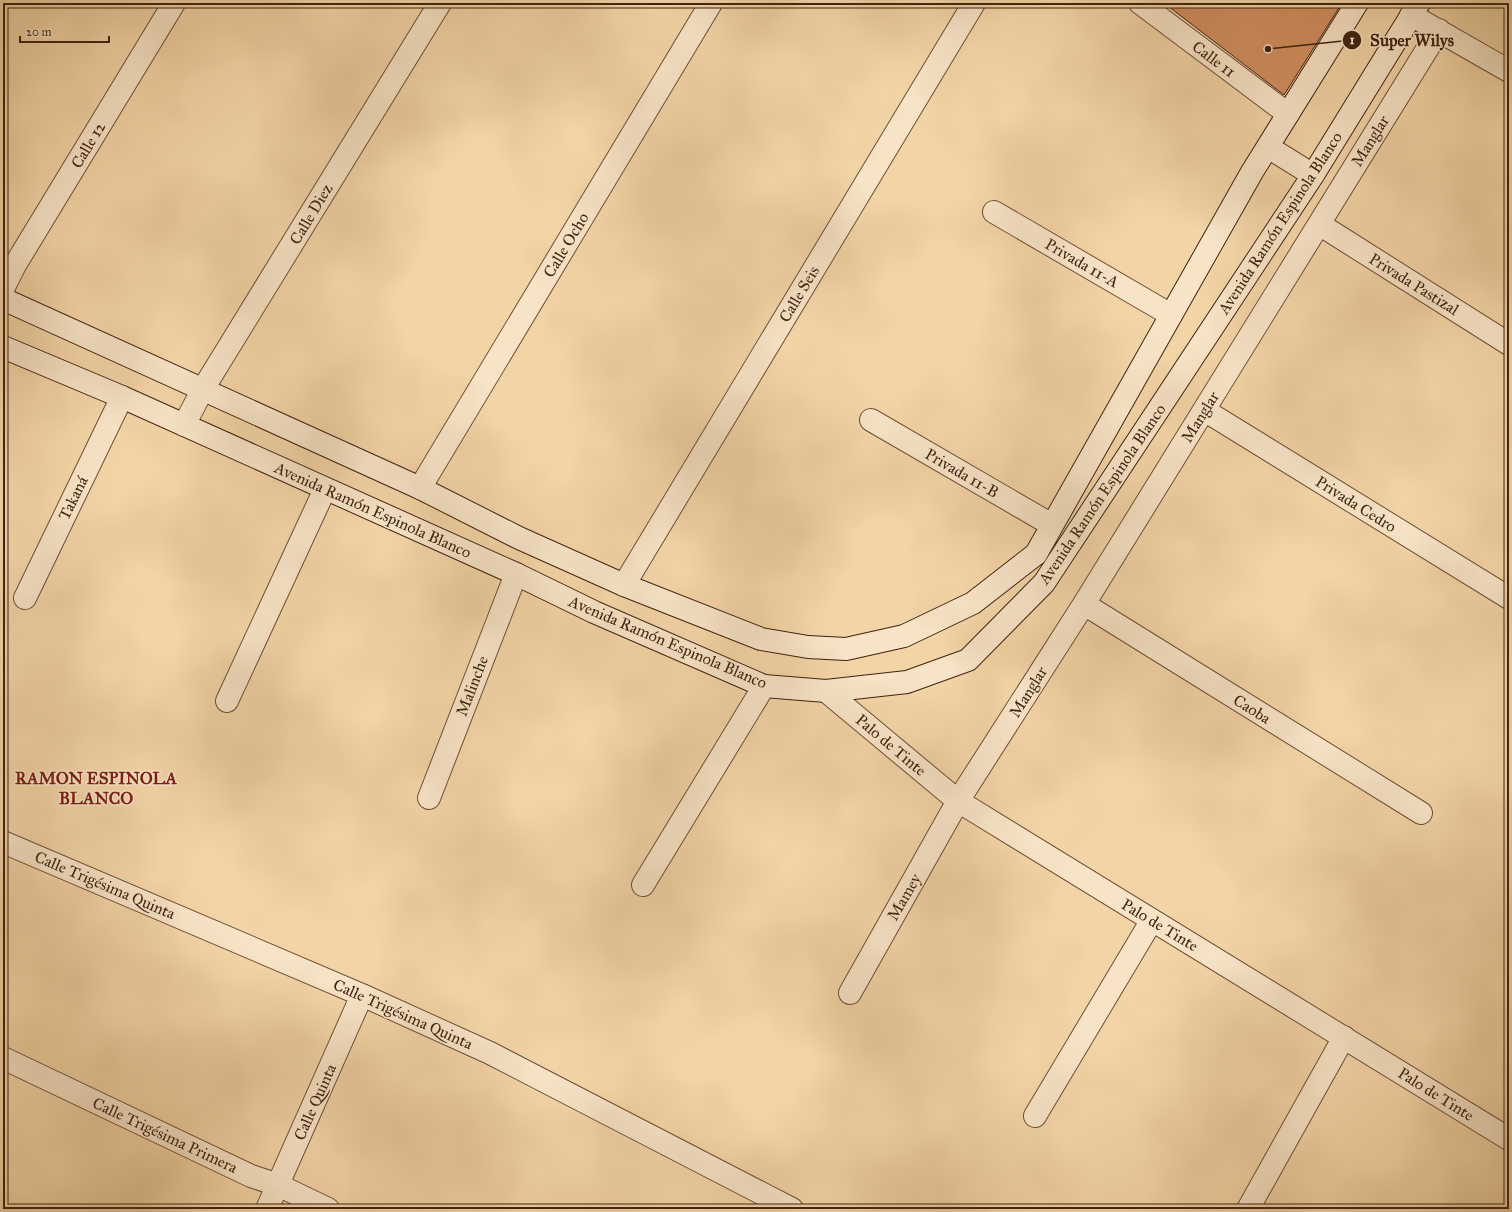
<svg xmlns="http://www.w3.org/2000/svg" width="1512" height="1212" viewBox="0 0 1512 1212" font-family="'IM FELL Great Primer',serif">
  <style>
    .building { fill: #d08e60; stroke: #3f2311 }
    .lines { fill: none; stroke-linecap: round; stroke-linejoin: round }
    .minor-casing { stroke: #6c4f36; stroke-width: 24 }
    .tertiary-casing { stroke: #6c4f36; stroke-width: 24 }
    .secondary-casing { stroke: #3f2311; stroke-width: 24 }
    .minor { stroke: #f7e3c6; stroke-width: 22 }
    .tertiary { stroke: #f7e3c6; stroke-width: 22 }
    .secondary { stroke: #f7e3c6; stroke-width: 22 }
    .labels { text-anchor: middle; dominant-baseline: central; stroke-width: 3; stroke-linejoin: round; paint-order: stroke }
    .street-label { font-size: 16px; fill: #3f2311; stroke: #f7e3c6 }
    .neighbourhood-label { font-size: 17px; font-weight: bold; fill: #7a1f14; stroke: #f7e3c6 }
    .leader { fill: none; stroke: #3f2311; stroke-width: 1.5 }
    .callout-dot { fill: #3f2311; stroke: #f7e3c6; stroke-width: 1.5 }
    .mark-label { font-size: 12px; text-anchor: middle; font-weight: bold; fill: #fff }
    .callout-label { font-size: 17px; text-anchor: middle; font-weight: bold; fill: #3f2311; stroke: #f7e3c6; stroke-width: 3; stroke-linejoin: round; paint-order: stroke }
  </style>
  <rect width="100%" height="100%" fill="#f3d4a7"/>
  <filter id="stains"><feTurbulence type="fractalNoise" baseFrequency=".005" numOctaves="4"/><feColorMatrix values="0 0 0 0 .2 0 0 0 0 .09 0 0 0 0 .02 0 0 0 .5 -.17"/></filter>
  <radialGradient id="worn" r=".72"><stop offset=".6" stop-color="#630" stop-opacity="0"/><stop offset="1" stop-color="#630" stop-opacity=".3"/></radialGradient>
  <!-- building -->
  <path class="building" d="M1164,3h178l-58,92z"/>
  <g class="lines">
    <!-- minor casing -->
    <g class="minor-casing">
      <path id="minor" d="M1140,3l148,111
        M1411,15l98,56
        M994,212l177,103
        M1319,224l190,120
        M3,289l12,-24 159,-262
        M1204,410l305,188
        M871,420l181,105
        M184,425l19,-36 237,-386
        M420,488l291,-485
        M624,585l350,-582
        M25,598l97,-201
        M1084,604l337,209
        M826,691l132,110 551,338
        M227,701l98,-212
        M429,798l87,-224
        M3,842l359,153 128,58 302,156
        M643,885l121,-199
        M850,993l108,-192 126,-197 355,-574
        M3,1058l248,118 27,9 50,24
        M1035,1116l117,-196
        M267,1209l95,-214
        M1248,1209l96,-172"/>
    </g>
    <!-- tertiary casing -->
    <g class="tertiary-casing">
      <path id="tertiary" d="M1268,147l45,28"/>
    </g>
    <!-- secondary casing -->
    <g class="secondary-casing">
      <path id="secondary" d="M3,299l417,189 99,50 105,47 137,54 47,8 38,2 58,-13 69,-33 63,-49 216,-382 105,-169
        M3,347l119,50 394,177 78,38 170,74 62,5 81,-9 61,-22 76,-77 269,-408 106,-172"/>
    </g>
    <!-- minor -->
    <use href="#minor" class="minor"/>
    <!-- tertiary -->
    <use href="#tertiary" class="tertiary"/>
    <!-- secondary -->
    <use href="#secondary" class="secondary"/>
  </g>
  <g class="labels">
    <!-- street labels -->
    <g class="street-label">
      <text transform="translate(1214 59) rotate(37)">Calle 11</text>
      <text transform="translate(1370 141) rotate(-58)">Manglar</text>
      <text transform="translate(88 145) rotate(-59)">Calle 12</text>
      <text transform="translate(311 214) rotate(-59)">Calle Diez</text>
      <text transform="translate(1280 223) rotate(-57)">Avenida Ramón Espinola Blanco</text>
      <text transform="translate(566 245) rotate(-59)">Calle Ocho</text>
      <text transform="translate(1082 263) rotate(30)">Privada 11-A</text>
      <text transform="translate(1414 284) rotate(32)">Privada Pastizal</text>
      <text transform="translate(799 294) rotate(-59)">Calle Seis</text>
      <text transform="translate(1200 417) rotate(-58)">Manglar</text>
      <text transform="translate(962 473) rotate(30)">Privada 11-B</text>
      <text transform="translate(1102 494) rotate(-56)">Avenida Ramón Espinola Blanco</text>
      <text transform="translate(73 498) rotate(-64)">Takaná</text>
      <text transform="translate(1356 504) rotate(32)">Privada Cedro</text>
      <text transform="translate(373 510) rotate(24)">Avenida Ramón Espinola Blanco</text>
      <text transform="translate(668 642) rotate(23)">Avenida Ramón Espinola Blanco</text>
      <text transform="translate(472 686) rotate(-69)">Malinche</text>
      <text transform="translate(1028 692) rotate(-58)">Manglar</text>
      <text transform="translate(1252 709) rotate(32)">Caoba</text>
      <text transform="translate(891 745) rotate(40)">Palo de Tinte</text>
      <text transform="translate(105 885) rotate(23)">Calle Trigésima Quinta</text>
      <text transform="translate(904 897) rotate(-60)">Mamey</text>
      <text transform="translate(1160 925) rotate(31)">Palo de Tinte</text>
      <text transform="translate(403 1014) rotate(24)">Calle Trigésima Quinta</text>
      <text transform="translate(1436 1094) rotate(32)">Palo de Tinte</text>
      <text transform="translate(315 1102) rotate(-66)">Calle Quinta</text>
      <text transform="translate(165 1135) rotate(25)">Calle Trigésima Primera</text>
    </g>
    <!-- neighbourhood labels -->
    <g class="neighbourhood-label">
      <text x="96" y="778">RAMON ESPINOLA<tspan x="96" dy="20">BLANCO</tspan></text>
    </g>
  </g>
  <!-- callouts -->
  <path class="leader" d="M1268 49L1352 40"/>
  <g class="callout-dot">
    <circle cx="1268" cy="49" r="4"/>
    <circle cx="1352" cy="40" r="10"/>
  </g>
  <g class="mark-label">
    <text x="1352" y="44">1</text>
  </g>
  <g class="callout-label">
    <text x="1412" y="46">Super Wilys</text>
  </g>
  <!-- margin -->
  <rect width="1512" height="1212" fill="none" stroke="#f3d4a7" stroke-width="16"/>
  <rect x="4" y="4" width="1504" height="1204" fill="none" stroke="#3f2311" stroke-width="2"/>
  <rect x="8" y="8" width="1496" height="1196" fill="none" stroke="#3f2311"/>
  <!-- scale -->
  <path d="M20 36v6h89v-6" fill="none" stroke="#3f2311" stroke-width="2"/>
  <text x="26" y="36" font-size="12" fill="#3f2311" stroke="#f7e3c6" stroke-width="3" paint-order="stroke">20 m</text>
  <rect width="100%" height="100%" filter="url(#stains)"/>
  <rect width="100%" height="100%" fill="url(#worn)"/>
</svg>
